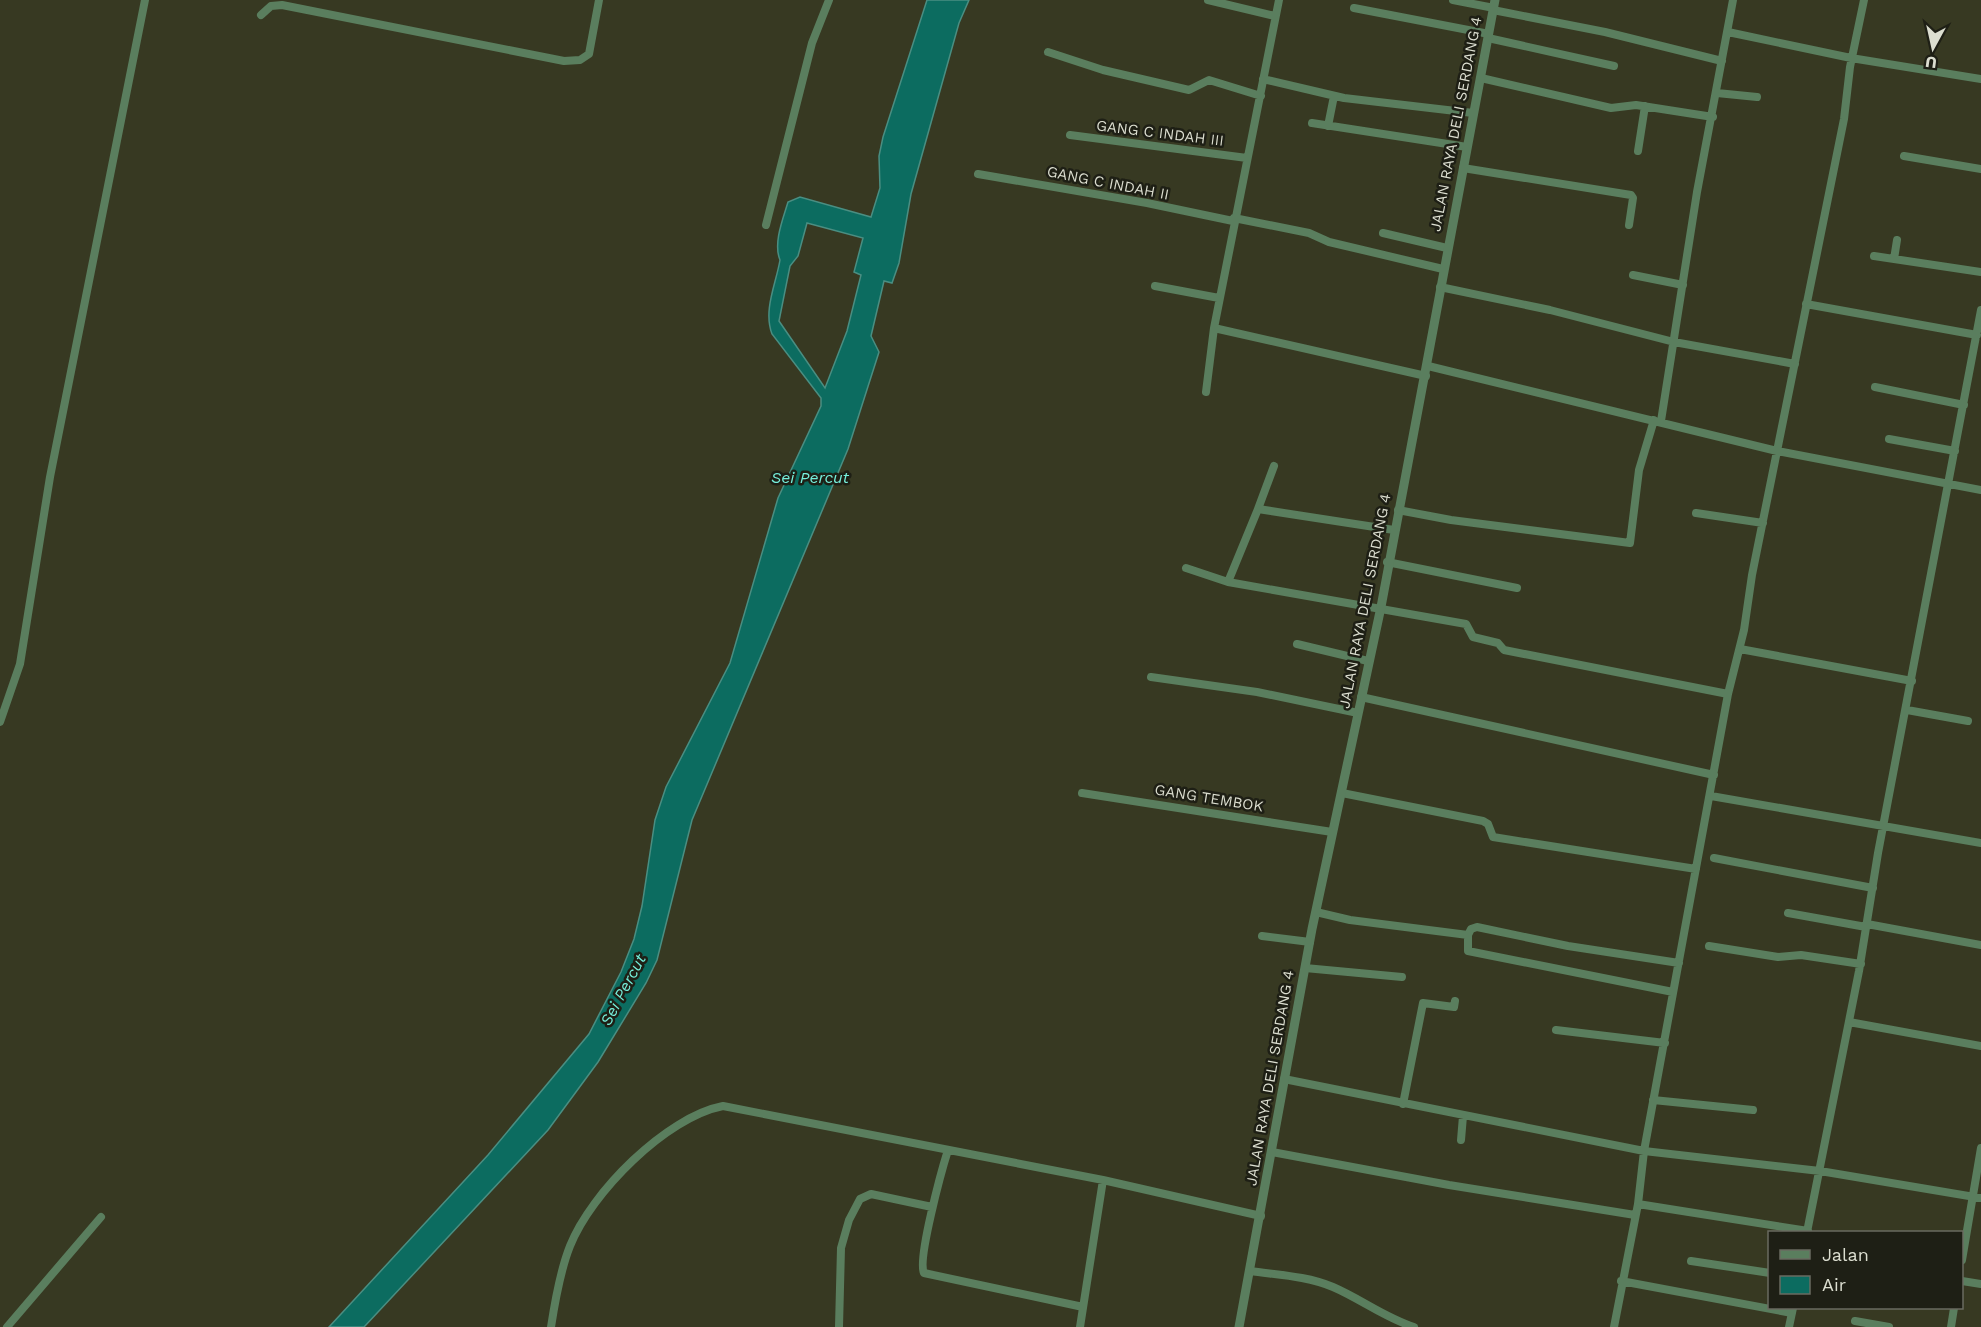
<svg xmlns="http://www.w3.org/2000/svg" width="1981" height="1327" viewBox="0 0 1981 1327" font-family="'Work Sans',sans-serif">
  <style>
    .water { fill: #0c6c60; stroke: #4a8e82; stroke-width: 1.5; fill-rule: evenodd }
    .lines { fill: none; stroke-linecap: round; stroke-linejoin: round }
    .minor { stroke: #5a7e5e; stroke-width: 8 }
    .tertiary { stroke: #5a7e5e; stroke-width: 9 }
    .labels { text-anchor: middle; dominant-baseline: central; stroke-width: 5; stroke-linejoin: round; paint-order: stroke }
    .street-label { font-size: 15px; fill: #dcded0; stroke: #1e1f15 }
    .water-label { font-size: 16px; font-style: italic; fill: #76efdb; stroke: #1e1f15 }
  </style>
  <rect width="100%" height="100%" fill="#373922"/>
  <!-- water -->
  <path class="water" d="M927,0h42l-10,23 -48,171 -12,69 -7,20 -8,-2 -13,55 8,16 -31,97 -156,371 -35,140 -11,23 -48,79 -50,68 -184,197h-35l159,-172 101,-121 32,-62 13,-33 8,-33 13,-86 11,-33 64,-124 48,-165 43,-92v-8l-49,-64c-9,-24 4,-50 8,-74 -7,-17 3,-41 8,-58l12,-5 71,20 9,-29 -1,-32 4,-19zM807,223l56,15 -9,34 7,3 -14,56 -22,57 -46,-67 11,-55 8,-10z"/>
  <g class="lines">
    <!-- minor -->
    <path class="minor" d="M1208,0l67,16
      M1279,0l-65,328 212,48
      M1453,0l41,8
      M1354,8l135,26
      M1493,10l112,22 117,29
      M261,15l10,-9 11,-1 282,56 16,-1 9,-6 10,-54
      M1728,32l123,26 130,21
      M1488,38l126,28
      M1048,52l55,18 86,20 20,-10 52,16
      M1481,78l130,30 25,-3 77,12
      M1263,79l81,19 129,15
      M1717,93l40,4
      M1312,123l155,24
      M1328,126l6,-30
      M1070,135l177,23
      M1638,151l7,-45
      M1904,156l77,13
      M1463,168l168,27 2,3 -4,27
      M978,174l169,29 86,18
      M1234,218l75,15 20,9 114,27
      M766,225l46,-182 17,-43
      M1383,233l64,15
      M1874,256l107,16
      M1894,259l3,-19
      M1633,275l50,10
      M1155,286l64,12
      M1440,287l110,23 124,32 121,22
      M1806,304l171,31
      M1428,366l349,85 204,39
      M1875,387l89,18
      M1206,392l8,-64
      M1661,421l36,-229 36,-192
      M1889,439l66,12
      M1258,509l16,-43
      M1398,510l53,10 179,23 9,-73 15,-50
      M1696,513l67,10
      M1387,562l130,26
      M1186,568l42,14 238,42 7,13 25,6 6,7 224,44
      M1228,582l30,-73 136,21
      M1297,644l71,17
      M1740,649l172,32
      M1151,677l106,15 101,21
      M1361,697l353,78
      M1907,710l61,11
      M0,722l20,-58 30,-187 95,-477
      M1082,793l250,39
      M1342,793l141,28 5,3 5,13 203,32
      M1711,796l270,47
      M1714,858l159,30
      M1316,912l34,8 118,15v16l205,41
      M1788,913l78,14
      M1867,924l114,21
      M1468,935l3,-6 6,-2 91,19 111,17
      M1262,936l48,6
      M1709,946l69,11 23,-2 60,9
      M1305,968l97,9
      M1849,1022l132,24
      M1556,1030l109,13
      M1284,1079l360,72 176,20 161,27
      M1653,1100l100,10
      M1403,1104l20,-101 31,4 1,-6
      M1461,1140l2,-24
      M948,1150c-6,19 -31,110 -24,123l159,34
      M1272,1152l177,33 186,30
      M1638,1204l170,27
      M1807,1232l52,-261 19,-118 103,-543
      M1962,1260l19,-112
      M1691,1261l79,12
      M1250,1271c28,4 57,5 83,16 28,12 52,31 81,40
      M1621,1281l171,32
      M1962,1281l19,3
      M1855,1321l34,6
      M7,1327l94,-110
      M551,1327c4,-26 9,-56 19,-81 21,-53 96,-129 153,-140l380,74 158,36
      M839,1327l2,-79 8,-28 11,-21 11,-5 61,13
      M1080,1327l23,-147
      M1614,1327l24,-123 6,-53 84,-457 16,-64 8,-55 92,-456 6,-52 14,-67
      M1789,1327l4,-19
      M1951,1327l3,-19"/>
    <!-- tertiary -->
    <path class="tertiary" d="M1239,1327l73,-398 69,-322 114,-607"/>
  </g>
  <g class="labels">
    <!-- street labels -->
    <g class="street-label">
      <text transform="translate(1456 124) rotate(-79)">JALAN RAYA DELI SERDANG 4</text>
      <text transform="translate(1160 133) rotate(7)">GANG C INDAH III</text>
      <text transform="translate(1108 183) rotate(11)">GANG C INDAH II</text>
      <text transform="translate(1365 601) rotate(-79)">JALAN RAYA DELI SERDANG 4</text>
      <text transform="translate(1209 798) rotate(9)">GANG TEMBOK</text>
      <text transform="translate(1270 1078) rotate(-80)">JALAN RAYA DELI SERDANG 4</text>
    </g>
    <!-- water labels -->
    <g class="water-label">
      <text x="810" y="477">Sei Percut</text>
      <text transform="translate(623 990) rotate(-62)">Sei Percut</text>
    </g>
  </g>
  <!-- legend -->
  <rect x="1768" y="1231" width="195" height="78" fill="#1e1f15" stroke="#6a6b60" stroke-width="1.5"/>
  <rect x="1780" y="1250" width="30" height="9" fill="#5a7e5e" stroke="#6a6b60" stroke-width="1.5"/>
  <text x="1822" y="1261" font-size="18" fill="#dcded0">Jalan</text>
  <rect x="1780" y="1276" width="30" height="18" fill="#0c6c60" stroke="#6a6b60" stroke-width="1.5"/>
  <text x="1822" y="1291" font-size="18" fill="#dcded0">Air</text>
  <!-- north arrow -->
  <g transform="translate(1933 48) rotate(188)" stroke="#1e1f15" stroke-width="4.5" paint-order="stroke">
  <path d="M0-4.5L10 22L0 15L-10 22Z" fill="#dcded0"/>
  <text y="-9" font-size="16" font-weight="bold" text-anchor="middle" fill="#dcded0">U</text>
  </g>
</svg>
